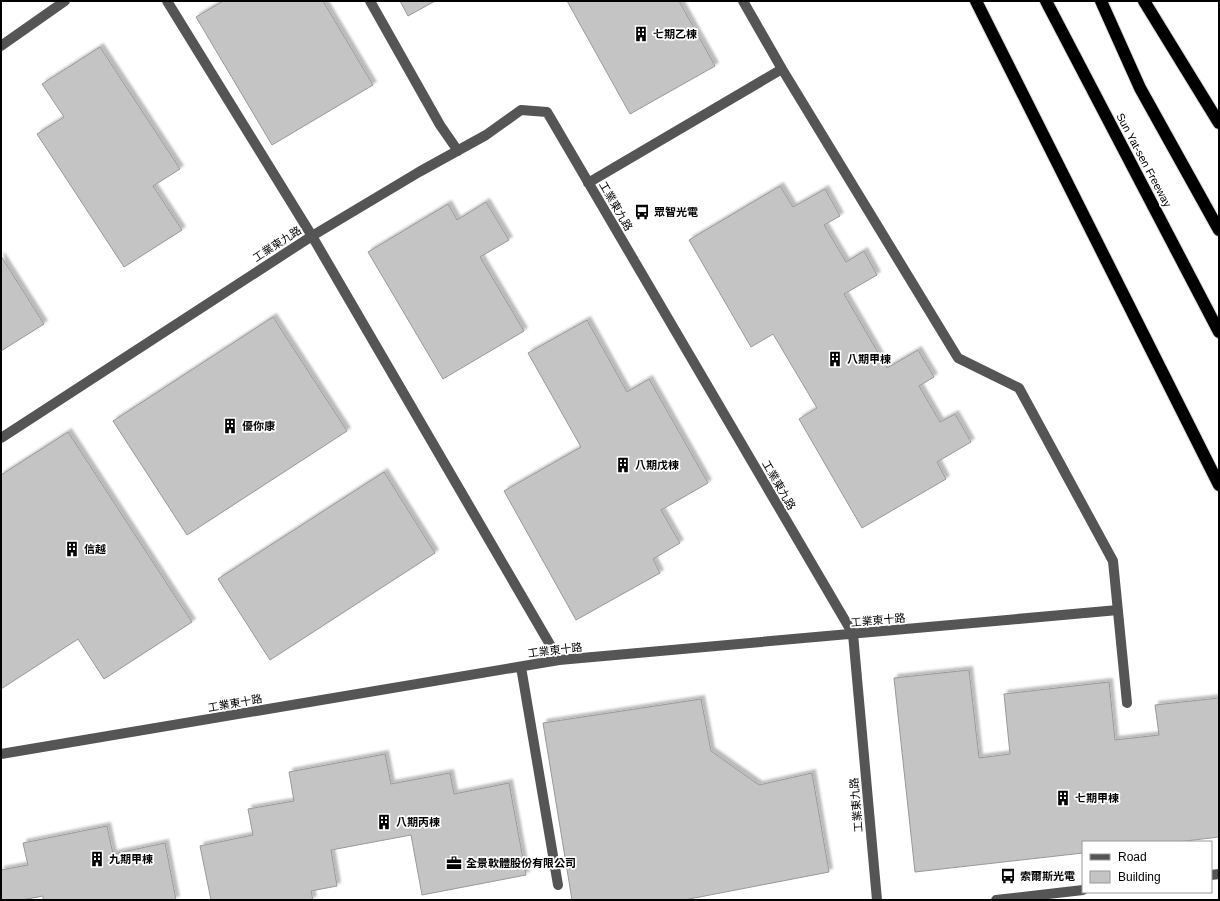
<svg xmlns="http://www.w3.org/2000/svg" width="1220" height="901" viewBox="0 0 1220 901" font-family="Arial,'Noto Sans TC',sans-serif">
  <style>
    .building { fill: #c4c4c4; stroke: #999; filter: url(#shadow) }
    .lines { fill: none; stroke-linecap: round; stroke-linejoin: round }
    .highway-casing { stroke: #dbdbdb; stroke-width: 14 }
    .minor { stroke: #555; stroke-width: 10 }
    .highway { stroke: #000; stroke-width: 12 }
    .labels { text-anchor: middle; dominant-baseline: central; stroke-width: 3.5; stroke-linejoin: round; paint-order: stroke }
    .poi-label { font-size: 11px; font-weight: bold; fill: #000; stroke: #fff; text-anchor: start }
    .street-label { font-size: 11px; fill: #000; stroke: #fff }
  </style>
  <defs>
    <filter id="shadow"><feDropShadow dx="3.5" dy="-3.5" stdDeviation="1" flood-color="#0004"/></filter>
  </defs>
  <rect width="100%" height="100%" fill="#fff"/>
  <!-- building -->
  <path class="building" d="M223,1h100l50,84 -101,60 -76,-128z
    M400,1h35l-27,15z
    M567,1h112l36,65 -85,48z
    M100,47l80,122 -27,17 29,44 -58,37 -87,-133 27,-17 -22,-33z
    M780,186l13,21 32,-18 15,27 -16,9 22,37 18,-11 13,24 -33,19 43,74 31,-18 16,27 -15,9 21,36 15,-8 16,28 -34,20 9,17 -84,49 -63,-109 18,-11 -44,-74 -22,13 -62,-107z
    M486,202l23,38 -29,17 44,74 -81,48 -75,-127 80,-48 9,16z
    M1,256l43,68 -43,27z
    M273,317l74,114 -160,104 -74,-114z
    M587,320l40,72 22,-13 59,104 -47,27 19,33 -27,16 7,14 -84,47 -72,-129 77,-44 -53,-94z
    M68,432l124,190 -88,57 -26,-40 -77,50v-214z
    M384,472l51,81 -165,107 -52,-81z
    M969,670l10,88 31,-4 -6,-60 105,-12 6,58 44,-5 -4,-30 64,-7v139l-42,5h-94v11l-168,19 -21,-194z
    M701,699l10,52 48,34 53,-12 17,99 -145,28h-112l-29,-177z
    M385,754l6,30 59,-11 4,21 55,-11 17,92 -104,20 -11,-60 -80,15 6,36 -26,5 2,9h-102l-11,-54 53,-11 -5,-26 46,-8 -5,-29z
    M107,826l6,28 52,-11 11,57h-133v-4l-21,4h-21v-30l27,-5 -5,-22z"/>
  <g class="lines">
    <!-- highway casing -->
    <g class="highway-casing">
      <path id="highway" d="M976,1l243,484
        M1046,1l173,331
        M1101,1l39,87 79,142
        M1144,1l75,122"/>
    </g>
    <!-- minor -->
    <path class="minor" d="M167,1l145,235 247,424
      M370,1l70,124 18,26
      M743,1l39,68 176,289 61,30 94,173 14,142
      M1,46l64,-45
      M588,183l194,-114
      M1,438l311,-202 107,-64 67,-37 35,-25 26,2 306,522 24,266
      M521,667l37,218
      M1,754l558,-94 559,-50
      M1211,875l8,-1
      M996,900l87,-10"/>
    <!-- highway -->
    <use href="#highway" class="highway"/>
  </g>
  <!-- icons -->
  <defs>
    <g id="building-bare" transform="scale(1.2)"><path d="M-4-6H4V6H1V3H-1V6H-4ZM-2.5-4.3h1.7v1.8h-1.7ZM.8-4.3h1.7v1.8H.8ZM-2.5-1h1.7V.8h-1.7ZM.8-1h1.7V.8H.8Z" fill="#000" stroke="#fff" stroke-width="2.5" paint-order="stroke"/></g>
    <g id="bus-bare" transform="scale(1.2)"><path d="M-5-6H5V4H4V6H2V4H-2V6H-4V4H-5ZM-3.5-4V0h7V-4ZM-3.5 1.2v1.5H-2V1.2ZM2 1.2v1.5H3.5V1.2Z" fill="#000" stroke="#fff" stroke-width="2.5" paint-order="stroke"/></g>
    <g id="office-bare" transform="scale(1.2)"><path d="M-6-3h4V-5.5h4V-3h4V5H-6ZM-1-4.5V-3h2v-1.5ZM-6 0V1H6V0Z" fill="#000" stroke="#fff" stroke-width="2.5" paint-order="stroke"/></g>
  </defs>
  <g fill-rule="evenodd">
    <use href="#building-bare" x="641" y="34"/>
    <use href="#bus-bare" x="642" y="212"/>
    <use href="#building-bare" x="835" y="359"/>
    <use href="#building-bare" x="230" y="426"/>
    <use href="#building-bare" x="623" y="465"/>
    <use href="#building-bare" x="72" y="549"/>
    <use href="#building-bare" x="1063" y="798"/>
    <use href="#building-bare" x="384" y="822"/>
    <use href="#building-bare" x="97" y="859"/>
    <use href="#office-bare" x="454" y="863"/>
    <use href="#bus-bare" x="1008" y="876"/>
  </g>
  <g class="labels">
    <!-- poi labels -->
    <g class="poi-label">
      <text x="653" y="34">七期乙棟</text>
      <text x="654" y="212">眾智光電</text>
      <text x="847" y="359">八期甲棟</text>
      <text x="242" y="426">優你康</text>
      <text x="635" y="465">八期戊棟</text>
      <text x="84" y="549">信越</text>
      <text x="1075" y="798">七期甲棟</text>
      <text x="396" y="822">八期丙棟</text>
      <text x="109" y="859">九期甲棟</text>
      <text x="466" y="863">全景軟體股份有限公司</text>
      <text x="1020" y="876">索爾斯光電</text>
    </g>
    <!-- street labels -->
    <g class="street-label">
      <text transform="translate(1144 160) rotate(62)">Sun Yat-sen Freeway</text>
      <text transform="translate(616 206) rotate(60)">工業東九路</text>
      <text transform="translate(277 244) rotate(-33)">工業東九路</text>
      <text transform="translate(779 485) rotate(60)">工業東九路</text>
      <text transform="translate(878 620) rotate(-5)">工業東十路</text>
      <text transform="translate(555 650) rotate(-7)">工業東十路</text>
      <text transform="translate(235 703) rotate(-10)">工業東十路</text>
      <text transform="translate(856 805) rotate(-95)">工業東九路</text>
    </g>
  </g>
  <!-- border -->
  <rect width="1220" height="901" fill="none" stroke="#000000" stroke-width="4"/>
  <!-- legend -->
  <rect x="1082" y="841" width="130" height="52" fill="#ffffff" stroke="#999999"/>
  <rect x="1090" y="854" width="20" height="6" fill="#555555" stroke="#999999"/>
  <text x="1118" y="861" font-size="12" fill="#000000">Road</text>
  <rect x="1090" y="871" width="20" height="12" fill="#c4c4c4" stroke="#999999"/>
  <text x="1118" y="881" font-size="12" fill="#000000">Building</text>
</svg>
